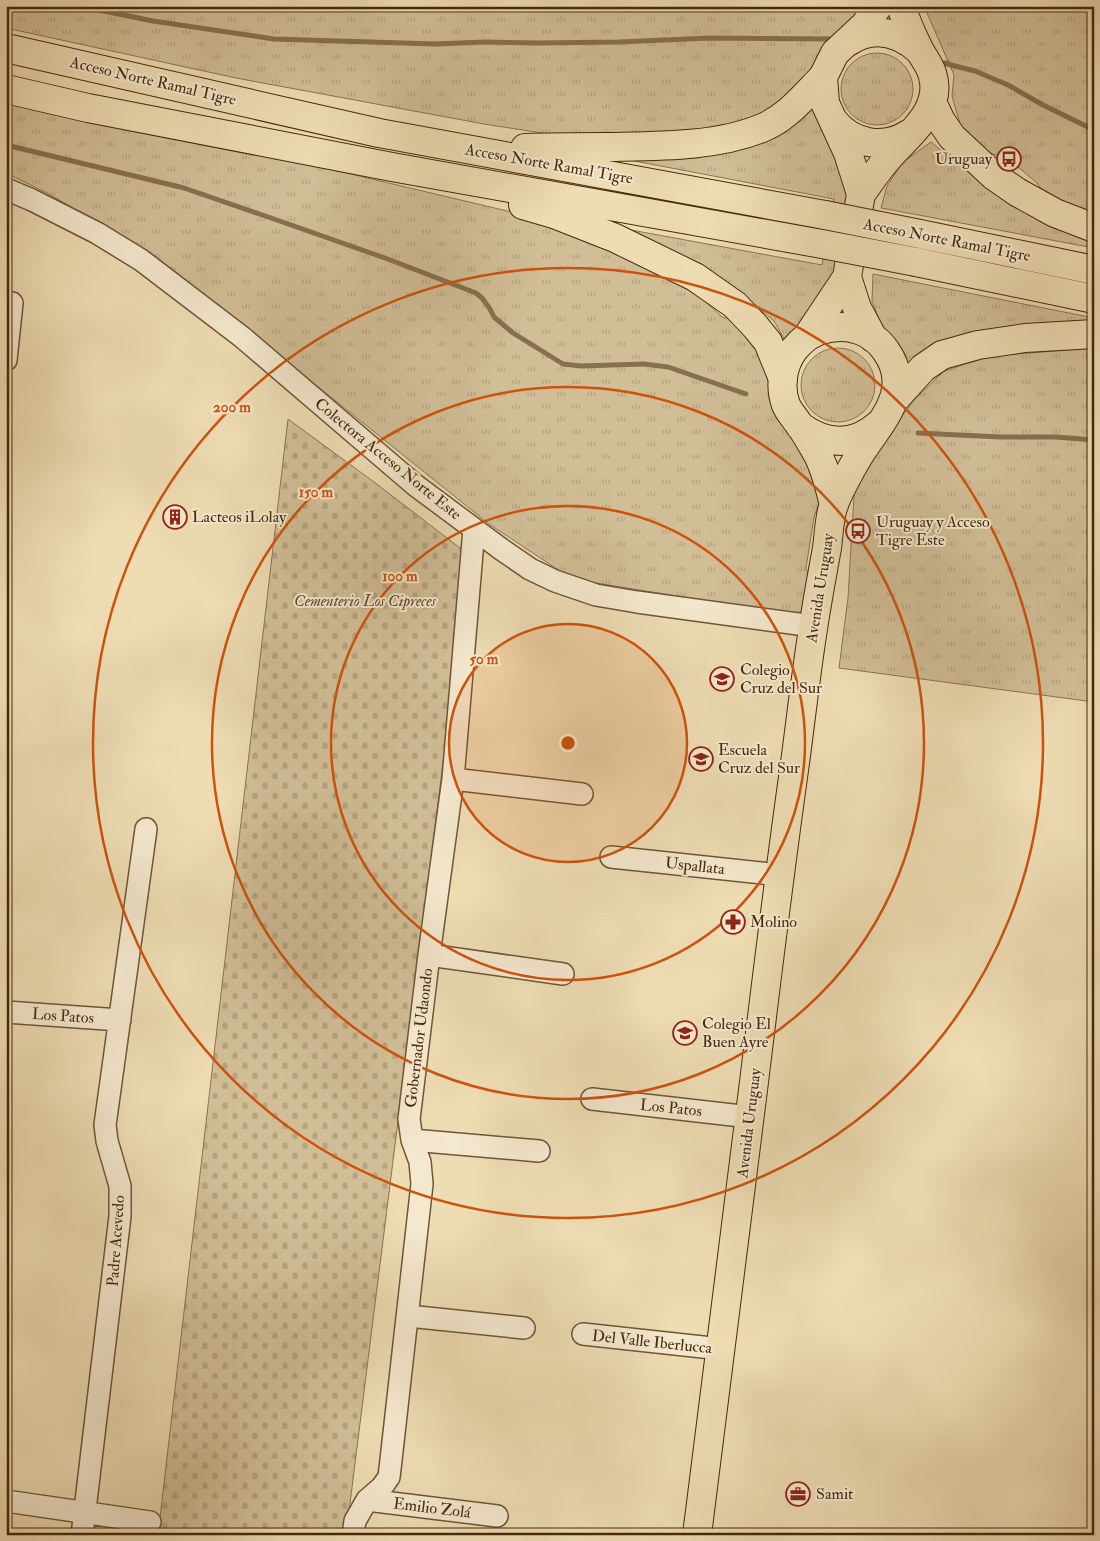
<svg xmlns="http://www.w3.org/2000/svg" width="1100" height="1541" viewBox="0 0 1100 1541" font-family="'IM FELL Double Pica',serif">
  <style>
    .grass { fill: url(#grass-tufts); stroke: #8a7452 }
    .cemetery { fill: url(#cemetery-stones); stroke: #8a7452 }
    .lines { fill: none; stroke-linecap: round; stroke-linejoin: round }
    .stream { stroke: #87704f; stroke-width: 5 }
    .minor-casing { stroke: #6e5636; stroke-width: 24 }
    .major-casing { stroke: #442a0d; stroke-width: 30 }
    .highway-casing { stroke: #442a0d; stroke-width: 30 }
    .minor { stroke: #f4e8ce; stroke-width: 21 }
    .major { stroke: #eedcb3; stroke-width: 28 }
    .highway { stroke: #eedcb3; stroke-width: 28 }
    .highway-bridge-casing { stroke: #442a0d; stroke-width: 30; stroke-linecap: butt }
    .highway-bridge { stroke: #eedcb3; stroke-width: 28 }
    .ring { fill: none; stroke: #cf520c; stroke-width: 2.5 }
    .labels { text-anchor: middle; dominant-baseline: central; stroke-width: 4; stroke-linejoin: round; paint-order: stroke }
    .street-label { font-size: 16px; fill: #442a0d; stroke: #f4e8ce }
    .poi-label { font-size: 16px; fill: #442a0d; stroke: #f4e8ce; text-anchor: start }
    .park-label { font-size: 16px; font-style: italic; fill: #604829; stroke: #f4e8ce }
    .centre { fill: #cf520c; stroke: #f4e8ce; stroke-width: 2.5 }
    .ring-label { font-size: 15px; text-anchor: middle; font-weight: bold; fill: #cf520c; stroke: #f4e8ce; stroke-width: 4; stroke-linejoin: round; paint-order: stroke }
  </style>
  <defs>
    <pattern id="grass-tufts" width="24" height="20" patternUnits="userSpaceOnUse" patternTransform="scale(1.25)"><rect width="24" height="20" fill="#d1be97"/><path d="M3 7l-1-3M5 7V3M7 7l1-3M15 17l-1-3M17 17v-4M19 17l1-3" fill="none" stroke="#b5a381"/></pattern>
    <pattern id="cemetery-stones" width="16" height="16" patternUnits="userSpaceOnUse" patternTransform="scale(1.25)"><rect width="16" height="16" fill="#d1be97"/><path d="M2 7V4a2 2 0 0 1 4 0v3zM10 15v-3a2 2 0 0 1 4 0v3z" fill="#b5a381"/></pattern>
  </defs>
  <rect width="100%" height="100%" fill="#eedcb3"/>
  <filter id="stains"><feTurbulence type="fractalNoise" baseFrequency=".004" numOctaves="4"/><feColorMatrix values="0 0 0 0 .2 0 0 0 0 .09 0 0 0 0 .02 0 0 0 .5 -.17"/></filter>
  <radialGradient id="worn" r=".72"><stop offset=".6" stop-color="#630" stop-opacity="0"/><stop offset="1" stop-color="#630" stop-opacity=".3"/></radialGradient>
  <!-- grass -->
  <path class="grass" d="M6,6h866l-96,110 -55,14 -140,9 -97,-15 -248,-46 -230,-50z
    M924,6h170v210l-47,-19 -10,-14 -20,-17 -12,-8 -16,-5 -14,-7 -15,-22 -8,-28 2,-21z
    M841 89a36 36 0 1 1 72 0a36 36 0 1 1-72 0Z
    M817,94l37,106 -8,63 -57,84 -15,-26 -27,-22 -127,-71 202,37 12,-66 -231,-44 69,-2z
    M6,99l336,73 195,46 143,56 27,29 15,14 20,5 12,8 69,163 -9,24 -8,51 4,12 -3,25 -6,7 -15,2 -214,-35 -83,-55 -335,-269 -107,-62 -41,-20z
    M931,142l25,21 28,20 110,55v10l-213,-40 6,-22 16,-24z
    M873,274l221,44v14l-184,33 -11,-10 -17,-28 -10,-26z
    M1094,348v354l-255,-34 9,-70 7,-118 59,-80 30,-29 46,-15z
    M801 385a37 37 0 1 1 74 0a37 37 0 1 1-74 0Z"/>
  <!-- cemetery -->
  <path class="cemetery" d="M288,419l86,63 86,66 5,40 -119,947h-188z"/>
  <g class="lines">
    <!-- stream -->
    <path class="stream" d="M79,6l74,15 121,18 161,5 50,-2 52,1 82,-1 91,-4 126,1
      M948,63h-5l32,8 33,14 35,20 51,25
      M6,145l178,43 90,31 111,39 91,35 6,5 8,11 4,8 19,16 50,31 18,2 63,-2 24,3 78,27
      M918,433l82,4h56l38,3"/>
    <!-- minor casing -->
    <g class="minor-casing">
      <path id="minor" d="M6,189l26,11 65,33 44,27 101,77 173,148 86,64 29,20 25,12 41,14 41,7 176,24
        M6,360l6,-57
        M453,779l129,15
        M611,857l169,18
        M429,955l134,19
        M6,1012l114,8
        M592,1099l158,18
        M412,1140l127,11
        M408,1316l116,12
        M583,1334l138,15
        M367,1500l130,16
        M6,1501l144,21
        M82,1535l38,-319v-30l-13,-45 -2,-16 41,-296
        M353,1535l2,-14 12,-21 15,-13 7,-10 2,-17 31,-276 -2,-22 -8,-22 -3,-21 20,-164 24,-176 21,-250"/>
    </g>
    <!-- major casing -->
    <g class="major-casing">
      <path id="major" d="M848,42c25,-17 51,-10 72,9
        M833,120c19,25 52,30 77,13
        M861,194c9,-12 18,-26 28,-37 21,-24 55,-48 43,-84 -3,-9 -9,-16 -13,-24 -7,-14 -13,-28 -18,-43
        M847,277l10,31 16,30
        M807,337l40,-60 14,-83 -13,-41 -23,-50 -2,-26 12,-24 30,-28 13,-19
        M800,426c26,19 53,21 78,-1
        M697,1535c19,-151 38,-302 57,-453 13,-107 26,-213 41,-319 6,-45 11,-90 18,-134 4,-27 9,-54 14,-81 2,-14 2,-31 7,-44 6,-15 19,-39 28,-53 21,-32 51,-62 24,-100 -10,-15 -27,-24 -45,-24 -15,0 -30,5 -41,16 -16,15 -22,40 -14,62 3,7 8,12 12,18 8,10 14,22 20,32 8,16 12,33 16,50"/>
    </g>
    <!-- highway casing -->
    <g class="highway-casing">
      <path id="highway" d="M6,48l373,85 446,82
        M6,89l82,19 304,59 430,77
        M932,102l9,19 11,16 42,39 23,16 38,21 39,15
        M525,148c28,-1 56,-1 83,-1 50,-1 108,0 154,-19 25,-10 43,-33 61,-51
        M523,205l31,9 61,24 80,39 40,28 20,21 13,16 15,37
        M920,234l174,36
        M916,262l178,37
        M894,400l29,-32 19,-13 36,-10 47,-7 69,-4"/>
    </g>
    <!-- minor -->
    <use href="#minor" class="minor"/>
    <!-- major -->
    <use href="#major" class="major"/>
    <!-- highway -->
    <use href="#highway" class="highway"/>
    <!-- highway-bridge casing -->
    <g class="highway-bridge-casing">
      <path id="highway-bridge" d="M825,215l95,19
        M822,244l94,18"/>
    </g>
    <!-- highway-bridge -->
    <use href="#highway-bridge" class="highway-bridge"/>
  </g>
  <!-- distance rings -->
  <circle cx="568" cy="743" r="119" fill="#cf520c" fill-opacity=".12"/>
  <g class="ring">
    <circle cx="568" cy="743" r="119"/>
    <circle cx="568" cy="743" r="237"/>
    <circle cx="568" cy="743" r="356"/>
    <circle cx="568" cy="743" r="475"/>
  </g>
  <!-- icons -->
  <defs>
    <g id="bus-ring" transform="scale(1.25)"><circle r="9.5" fill="#f4e8ce" stroke="#8f2418" stroke-width="1.5"/><path d="M-5-6H5V4H4V6H2V4H-2V6H-4V4H-5ZM-3.5-4V0h7V-4ZM-3.5 1.2v1.5H-2V1.2ZM2 1.2v1.5H3.5V1.2Z" fill="#8f2418"/></g>
    <g id="building-ring" transform="scale(1.25)"><circle r="9.5" fill="#f4e8ce" stroke="#8f2418" stroke-width="1.5"/><path d="M-4-6H4V6H1V3H-1V6H-4ZM-2.5-4.3h1.7v1.8h-1.7ZM.8-4.3h1.7v1.8H.8ZM-2.5-1h1.7V.8h-1.7ZM.8-1h1.7V.8H.8Z" fill="#8f2418"/></g>
    <g id="school-ring" transform="scale(1.25)"><circle r="9.5" fill="#f4e8ce" stroke="#8f2418" stroke-width="1.5"/><path d="M0-5L7-2L0 1L-7-2ZM-4 1L0 2.5L4 1V4Q0 6-4 4Z" fill="#8f2418"/></g>
    <g id="pharmacy-ring" transform="scale(1.25)"><circle r="9.5" fill="#f4e8ce" stroke="#8f2418" stroke-width="1.5"/><path d="M-2-6h4v4h4v4h-4v4h-4v-4h-4v-4h4Z" fill="#8f2418"/></g>
    <g id="office-ring" transform="scale(1.25)"><circle r="9.5" fill="#f4e8ce" stroke="#8f2418" stroke-width="1.5"/><path d="M-6-3h4V-5.5h4V-3h4V5H-6ZM-1-4.5V-3h2v-1.5ZM-6 0V1H6V0Z" fill="#8f2418"/></g>
  </defs>
  <g fill-rule="evenodd">
    <use href="#bus-ring" x="1009" y="159"/>
    <use href="#building-ring" x="175" y="517"/>
    <use href="#bus-ring" x="858" y="531"/>
    <use href="#school-ring" x="722" y="679"/>
    <use href="#school-ring" x="701" y="759"/>
    <use href="#pharmacy-ring" x="733" y="922"/>
    <use href="#school-ring" x="685" y="1033"/>
    <use href="#office-ring" x="798" y="1494"/>
  </g>
  <g class="labels">
    <!-- street labels -->
    <g class="street-label">
      <text transform="translate(153 81) rotate(13)">Acceso Norte Ramal Tigre</text>
      <text transform="translate(549 164) rotate(10)">Acceso Norte Ramal Tigre</text>
      <text transform="translate(947 240) rotate(11)">Acceso Norte Ramal Tigre</text>
      <text transform="translate(388 459) rotate(39)">Colectora Acceso Norte Este</text>
      <text transform="translate(820 588) rotate(-81)">Avenida Uruguay</text>
      <text transform="translate(695 866) rotate(6)">Uspallata</text>
      <text transform="translate(63 1016) rotate(4)">Los Patos</text>
      <text transform="translate(419 1038) rotate(-83)">Gobernador Udaondo</text>
      <text transform="translate(671 1108) rotate(6)">Los Patos</text>
      <text transform="translate(749 1123) rotate(-83)">Avenida Uruguay</text>
      <text transform="translate(116 1241) rotate(-86)">Padre Acevedo</text>
      <text transform="translate(652 1342) rotate(6)">Del Valle Iberlucca</text>
      <text transform="translate(432 1508) rotate(7)">Emilio Zolá</text>
    </g>
    <!-- poi labels -->
    <g class="poi-label">
      <text x="992" y="159" text-anchor="end">Uruguay</text>
      <text x="192" y="517">Lacteos iLolay</text>
      <text x="876" y="522">Uruguay y Acceso<tspan x="876" dy="18">Tigre Este</tspan></text>
      <text x="740" y="670">Colegio<tspan x="740" dy="18">Cruz del Sur</tspan></text>
      <text x="718" y="750">Escuela<tspan x="718" dy="18">Cruz del Sur</tspan></text>
      <text x="750" y="922">Molino</text>
      <text x="702" y="1024">Colegio El<tspan x="702" dy="18">Buen Ayre</tspan></text>
      <text x="816" y="1494">Samit</text>
    </g>
    <!-- park labels -->
    <g class="park-label">
      <text x="365" y="601">Cementerio Los Cipreces</text>
    </g>
  </g>
  <circle cx="568" cy="743" r="8" class="centre"/>
  <g class="ring-label">
    <text x="232" y="412">200 m</text>
    <text x="316" y="497">150 m</text>
    <text x="400" y="581">100 m</text>
    <text x="484" y="664">50 m</text>
  </g>
  <!-- margin -->
  <rect width="1100" height="1541" fill="none" stroke="#eedcb3" stroke-width="25"/>
  <rect x="8" y="8" width="1085" height="1526" fill="none" stroke="#442a0d" stroke-width="2.5"/>
  <rect x="12" y="12" width="1075" height="1516" fill="none" stroke="#442a0d"/>
  <rect width="100%" height="100%" filter="url(#stains)"/>
  <rect width="100%" height="100%" fill="url(#worn)"/>
</svg>
